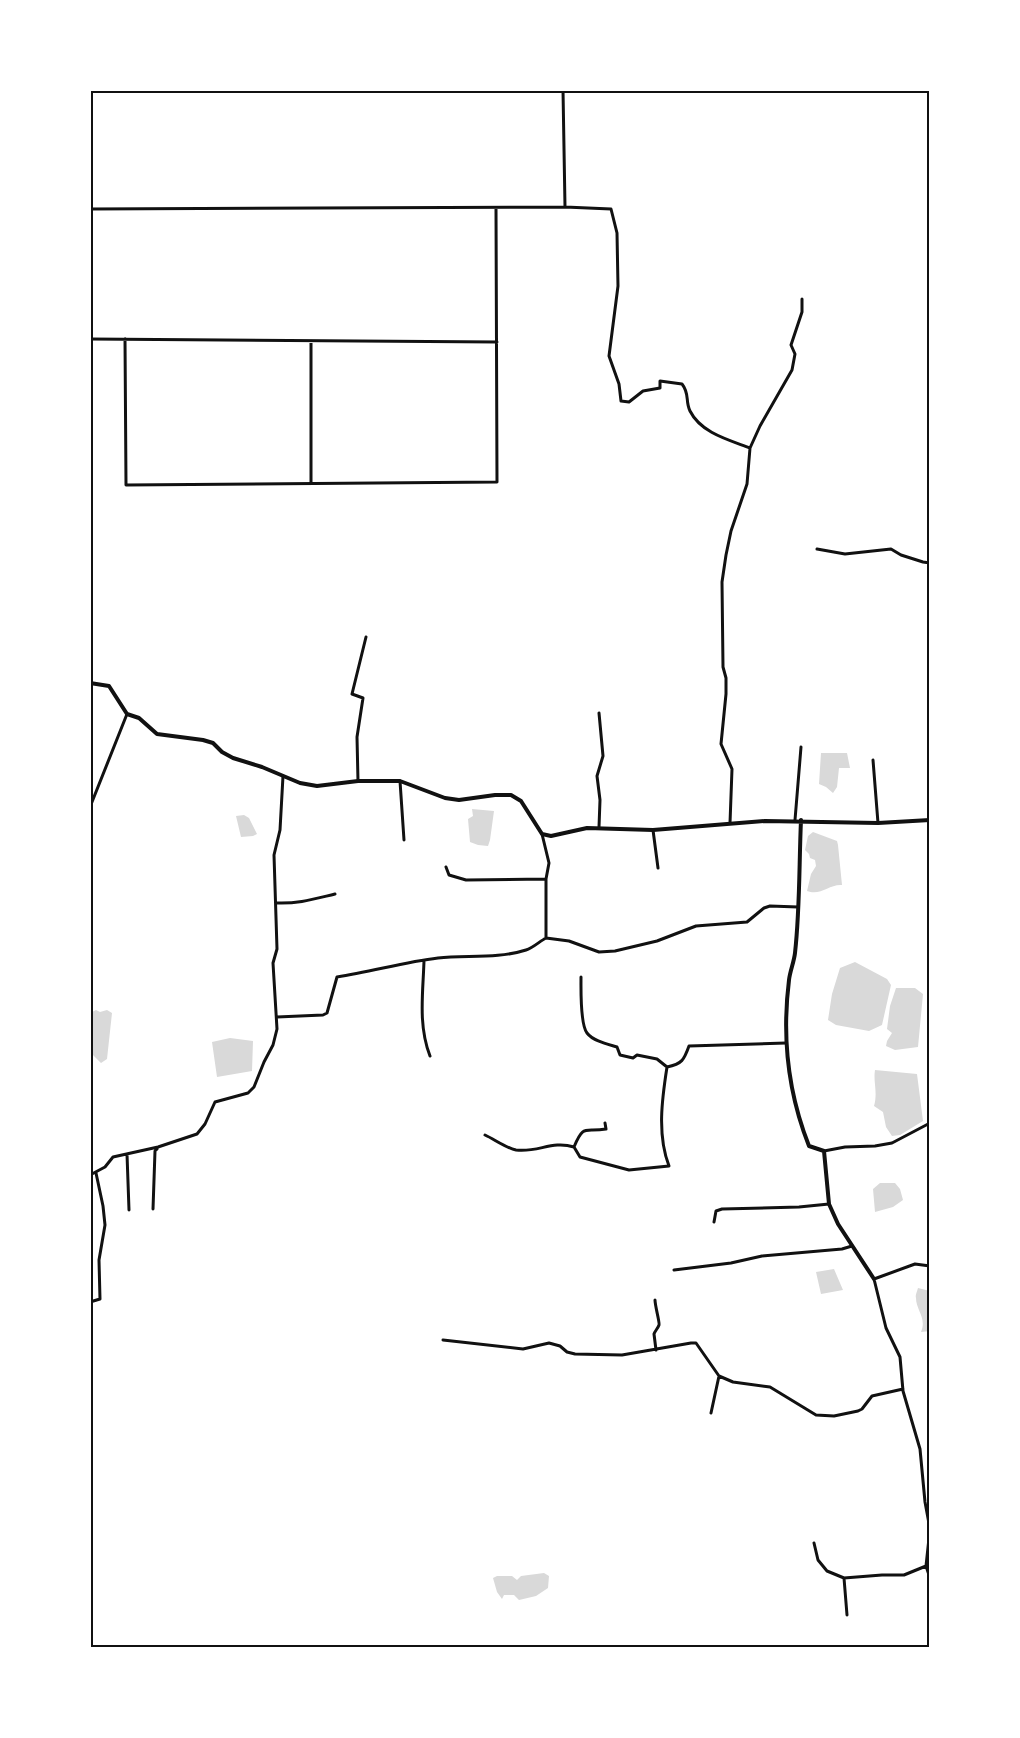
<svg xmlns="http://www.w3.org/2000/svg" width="1020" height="1738" viewBox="0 0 1020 1738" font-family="'IBM Plex Sans',sans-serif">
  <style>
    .water { fill: #d9d9d9 }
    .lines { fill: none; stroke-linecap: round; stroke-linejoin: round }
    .minor { stroke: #111; stroke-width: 3 }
    .tertiary { stroke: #111; stroke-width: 4 }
    .neatline { fill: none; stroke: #111; stroke-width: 2 }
  </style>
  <rect width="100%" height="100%" fill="#fff"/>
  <!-- water -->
  <path class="water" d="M821,753h26l3,15h-11l-2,19 -4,6 -7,-6 -7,-3z
    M472,809l22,2 -4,29 -2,6 -10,-1 -8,-3 -2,-23 5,-3z
    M244,815l5,3 8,16 -4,2 -12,1 -5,-21z
    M813,832l24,9 1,4 4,40c-13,-1 -21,11 -35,6l4,-17 5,-8 -1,-6 -5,-2 -1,-4 -4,-4 3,-14z
    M855,962l32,17 4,6 -9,40 -13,6 -33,-6 -8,-5 4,-26 8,-26z
    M896,988h19l8,6 -5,53 -23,3 -9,-4 1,-5 5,-8 -5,-4 3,-23z
    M96,1010l4,2 7,-2 5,3 -5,46 -6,4 -11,-11v-39z
    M230,1038l23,3 -1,30 -35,6 -5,-35z
    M875,1070l42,4 6,47 -23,14 -8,1 -6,-9 -3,-15 -9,-6c4,-14 -1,-24 1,-36z
    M880,1183h15l5,6 3,11 -10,7 -18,5 -2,-23z
    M834,1269l9,21 -22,4 -5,-22z
    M918,1288l12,3v40l-9,1c6,-14 -5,-22 -5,-34 -1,-3 1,-6 2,-10z
    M544,1573l5,3 -1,12 -12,8 -17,4 -5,-5h-10l-2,4 -5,-7 -4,-14 4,-2h15l5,4 4,-4z"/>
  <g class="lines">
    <!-- minor -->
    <path class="minor" d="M563,90l2,117
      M90,209l475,-2 46,2 6,24 1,53 -9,70 10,28 2,17 8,1 14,-11 17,-3v-7l22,3c8,10 3,17 8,27 11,22 39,29 60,37
      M90,339l407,3
      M125,339l1,146 371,-3 -1,-273
      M311,341v141
      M817,549l28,5 46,-5 10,6 22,7 7,1
      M599,713l4,43 -6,20 3,24 -1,27
      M873,760l5,63
      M358,781l-1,-44 6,-39 -11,-4 14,-57
      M400,781l4,59
      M90,807l37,-93
      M795,820l6,-73
      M730,823l2,-54 -11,-25 5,-50v-16l-3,-11 -1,-85 4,-27 5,-24 16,-47 3,-36 10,-22 32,-56 3,-16 -4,-9 11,-33v-13
      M653,830l5,38
      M446,867l3,8 17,5 80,-1
      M276,903c22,1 38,-4 59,-9
      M546,938l23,3 30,11 16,-1 42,-10 39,-15 51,-4 17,-14 6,-2 28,1
      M424,961c-1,32 -6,64 6,95
      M581,977c0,12 -1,47 6,56 6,8 20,11 30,14l3,8 13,3 4,-3 20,4 10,8
      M277,1017l46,-2 4,-2 10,-36c34,-5 67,-15 101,-19 29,-3 60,1 88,-8 7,-2 14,-9 20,-12v-59l3,-16 -7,-29
      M485,1135c9,4 21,13 31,15 22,3 36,-10 58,-3l6,10 49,13 40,-4c-12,-31 -7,-67 -2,-99 15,-3 17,-7 22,-21l97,-3
      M574,1147c10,-24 11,-14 32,-18l-1,-6
      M824,1151l21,-4 30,-1 17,-3 38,-20
      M127,1154l2,56
      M90,1175l15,-8 8,-10 45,-10 39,-13 8,-10 10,-22 33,-9 6,-6 10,-25 9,-17 4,-16 -4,-66 4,-14 -3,-94 6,-25 3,-54
      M153,1209l2,-58 2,-2
      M714,1222l2,-11 6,-2 77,-2 30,-3
      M930,1266l-15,-2 -41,15 12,49 14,29 3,34 17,58 5,53 5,27 -4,37 4,12
      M674,1270l57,-7 31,-7 80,-7 10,-3
      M655,1300c0,6 5,23 4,25 -1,3 -4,6 -5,9l2,16
      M90,1302l10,-3 -1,-39 6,-35 -2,-19 -7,-33
      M443,1340l80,9 26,-6 11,3 7,6 8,2 47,1 69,-12h5l23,33 14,6 37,5 46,28 18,1 24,-5 4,-2 10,-13 31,-7
      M711,1413l8,-37
      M814,1543l4,17 9,11 17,7 38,-3h22l22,-9
      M844,1578l3,37"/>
    <!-- tertiary -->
    <path class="tertiary" d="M90,683l19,3 18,28 12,4 18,16 46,6 10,3 9,9 11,6 29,9 38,16 17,3 41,-5h42l45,17 14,2 36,-5h16l10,6 21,33 9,2 36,-8 66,2 112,-9 113,2 52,-3
      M801,820c-2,44 -1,89 -6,133 -1,9 -5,18 -6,27 -7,56 -1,113 20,166l15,5 5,53 9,20 36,55"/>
  </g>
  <!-- border -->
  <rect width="1020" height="1738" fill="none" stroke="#ffffff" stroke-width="183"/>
  <rect x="92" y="92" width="836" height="1554" class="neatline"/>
</svg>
